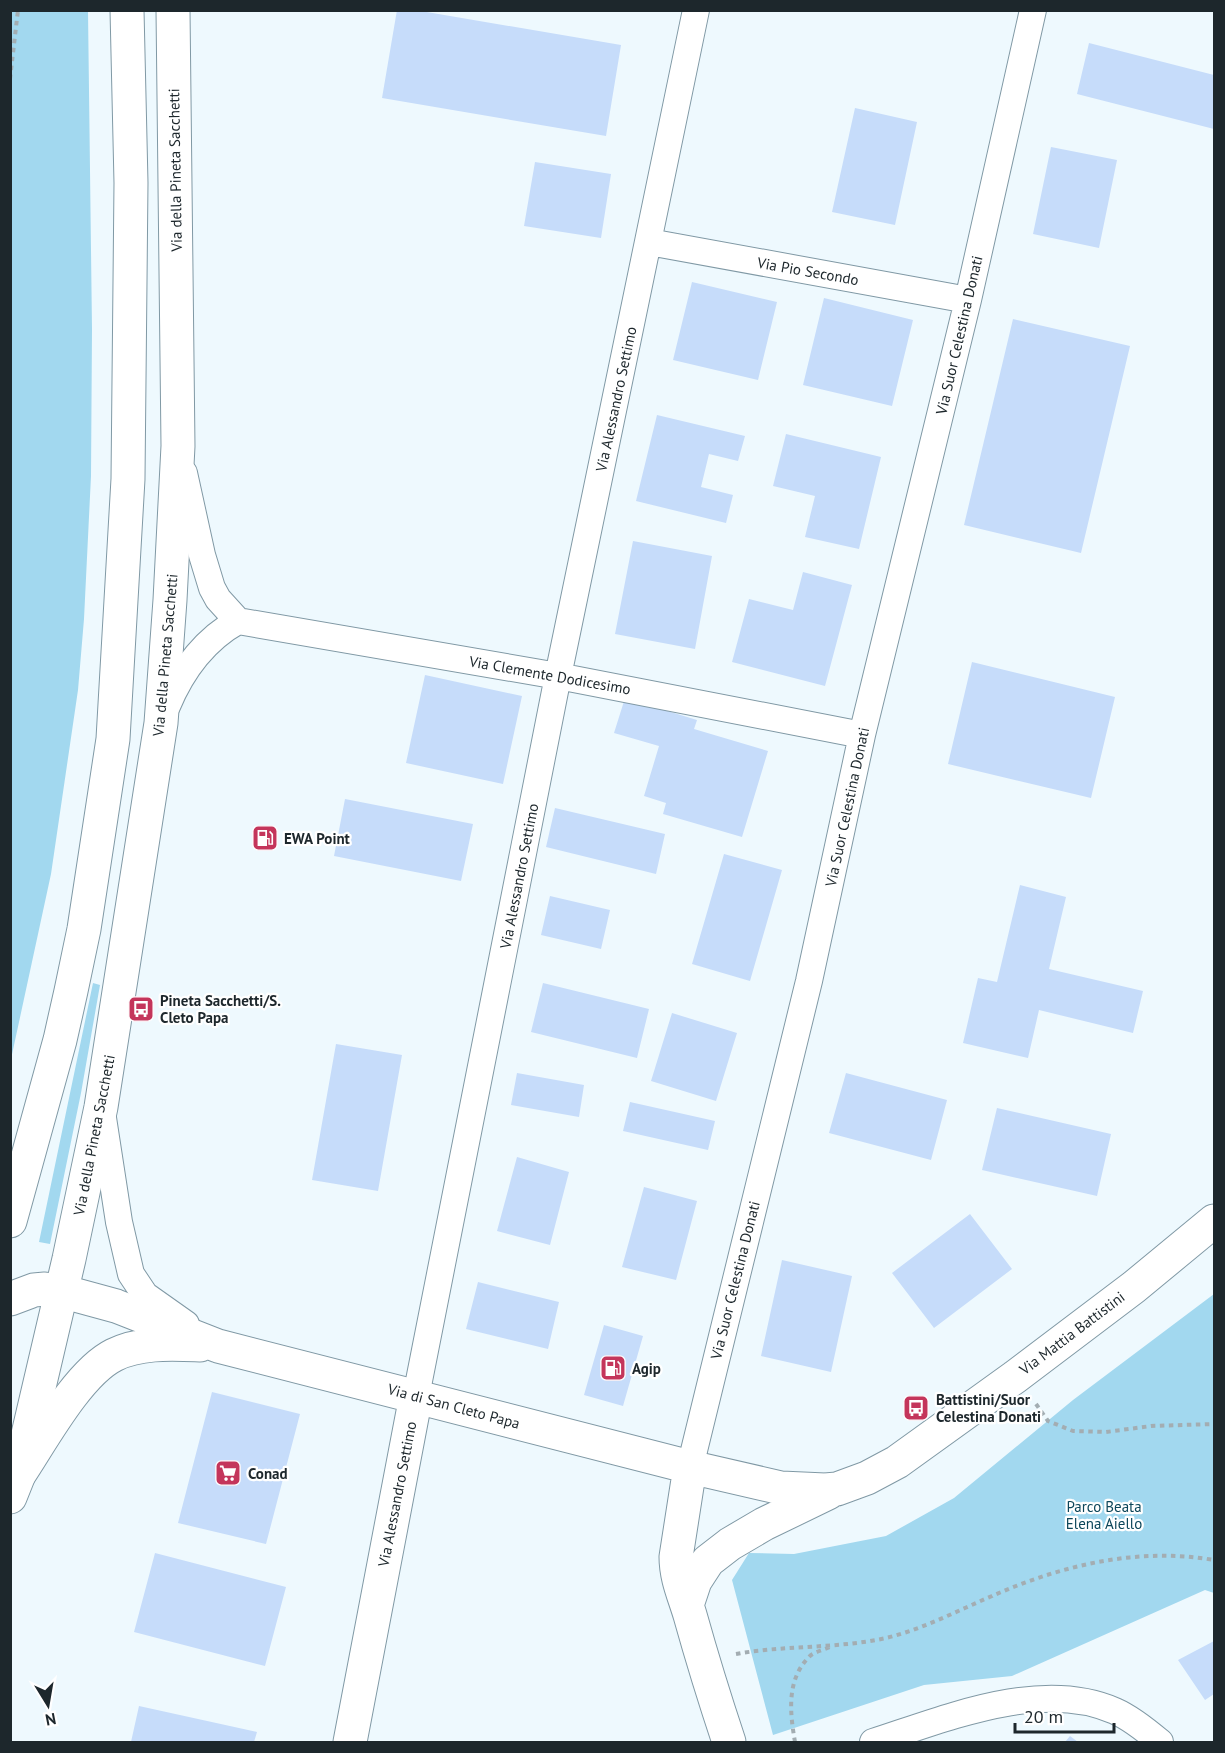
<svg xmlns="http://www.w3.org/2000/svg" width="1225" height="1753" viewBox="0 0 1225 1753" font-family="'PT Sans',sans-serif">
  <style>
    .green { fill: #a2d8ef }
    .building { fill: #c6dcfa }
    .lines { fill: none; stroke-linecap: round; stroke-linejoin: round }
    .street-casing { stroke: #8099a5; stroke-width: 28 }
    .secondary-casing { stroke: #8099a5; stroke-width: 35 }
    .primary-casing { stroke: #8099a5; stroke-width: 35 }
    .path { stroke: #a3adb2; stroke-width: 4; stroke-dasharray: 4.5 4.5; stroke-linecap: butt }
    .street { stroke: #fff; stroke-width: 26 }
    .secondary { stroke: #fff; stroke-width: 33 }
    .primary { stroke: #fff; stroke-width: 33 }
    .labels { text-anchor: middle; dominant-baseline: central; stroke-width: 4.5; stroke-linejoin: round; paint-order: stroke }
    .street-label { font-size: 15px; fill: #1d272c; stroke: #fff }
    .poi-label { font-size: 15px; font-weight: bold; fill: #1d272c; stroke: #fff; text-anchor: start }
    .park-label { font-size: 15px; fill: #0c465a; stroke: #fff }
  </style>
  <rect width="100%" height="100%" fill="#eef9fe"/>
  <!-- green -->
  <path class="green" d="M11,10l77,1 4,318 -1,147 -7,143 -6,71 -27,184 -40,185z
    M93,983l7,2 -19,108 -31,151 -11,-2z
    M1214,1294v299l-9,-3 -193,86 -88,9 -151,50 -41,-155 17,-27 45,1 92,-18 68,-38 119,-98z"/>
  <!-- building -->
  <path class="building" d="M397,10h18l206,35 -15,91 -224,-38z
    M1089,43l125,32v54l-137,-35z
    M855,108l62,14 -22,103 -63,-13z
    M1051,147l66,13 -18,88 -66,-14z
    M535,162l76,12 -10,64 -77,-12z
    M692,282l85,20 -19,78 -85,-20z
    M824,298l89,22 -21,86 -89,-21z
    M1013,319l117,27 -49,207 -117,-28z
    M657,415l88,21 -7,25 -29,-7 -8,33 32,8 -7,28 -90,-22z
    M786,434l95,23 -22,92 -54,-12 10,-41 -42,-10z
    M633,541l79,15 -17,93 -80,-15z
    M803,572l49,13 -27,101 -93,-24 17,-63 44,11z
    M972,662l143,35 -24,101 -143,-34z
    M425,675l97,21 -19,88 -97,-21z
    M625,698l72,22 -3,9 74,22 -26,86 -79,-23 3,-11 -22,-7 15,-50 -45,-13z
    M345,799l128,25 -12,57 -127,-25z
    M555,808l110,26 -9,40 -110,-27z
    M724,854l58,16 -32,111 -58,-17z
    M1020,885l46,12 -17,72 94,22 -10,42 -94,-23 -11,48 -65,-15 15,-65 19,4z
    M550,896l60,14 -9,39 -60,-14z
    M543,983l106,26 -12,49 -106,-26z
    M672,1013l65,20 -21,68 -65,-20z
    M336,1044l66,11 -24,136 -66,-11z
    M517,1073l67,12 -5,32 -68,-12z
    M846,1073l101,27 -16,60 -102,-27z
    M630,1102l85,19 -7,29 -85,-19z
    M997,1108l114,26 -14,62 -115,-26z
    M517,1157l52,15 -19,73 -53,-14z
    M644,1187l53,14 -21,79 -54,-13z
    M970,1214l42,55 -78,59 -42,-55z
    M782,1260l70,16 -21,96 -70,-16z
    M478,1282l81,20 -11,47 -82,-20z
    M604,1325l39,11 -20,70 -39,-11z
    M212,1392l88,22 -34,130 -88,-21z
    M155,1553l131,34 -21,79 -131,-34z
    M1214,1641v53l-9,6 -27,-40z
    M139,1706l118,26 -3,10h-123z
    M1070,1736l8,6h-13z"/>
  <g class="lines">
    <!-- street casing -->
    <g class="street-casing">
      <path id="street" d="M649,242l319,58
        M184,473l18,82 10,33 6,11 20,22 320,55 304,59
        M167,706c15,-36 37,-66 71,-85
        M103,1118l16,104 12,52 14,21 41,29
        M416,1396l142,-720 138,-666
        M690,1467l119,-486 53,-246 106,-435 65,-290
        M873,1742c72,-23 168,-64 242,-31 16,7 32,20 45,31"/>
    </g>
    <!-- secondary casing -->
    <g class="secondary-casing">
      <path id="secondary" d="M10,1299l24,-9 11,-1 16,2 55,15 102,40 472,121 91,21 44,2 12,-1 30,-11 30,-16 118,-85 119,-90 80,-66
        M690,1467l-14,90c0,21 8,38 14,58 12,43 25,85 39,127
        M20,1473c22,-33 58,-100 94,-118 26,-13 58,-11 86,-10
        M687,1605l8,-24 13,-20 22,-17 34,-20 64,-31
        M350,1742l66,-346"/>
    </g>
    <!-- primary casing -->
    <g class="primary-casing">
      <path id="primary" d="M10,1221l50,-181 11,-49 13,-62 29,-190 15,-260 3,-296 -4,-173
        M10,1497l8,-20 51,-218 32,-152 60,-384 9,-123 8,-154 -5,-436"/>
    </g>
    <!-- path -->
    <path class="path" d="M10,79l8,-69
      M1036,1404l12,17 25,10 33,1 45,-6 63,-2
      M736,1654c49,-9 100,-5 150,-16 37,-9 71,-27 106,-42 70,-31 146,-49 222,-36
      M795,1742c-5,-29 -9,-62 14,-85 4,-5 15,-7 21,-10"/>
    <!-- street -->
    <use href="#street" class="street"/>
    <!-- secondary -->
    <use href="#secondary" class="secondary"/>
    <!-- primary -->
    <use href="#primary" class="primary"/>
  </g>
  <!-- icons -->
  <defs>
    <g id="fuel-square" transform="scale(1.35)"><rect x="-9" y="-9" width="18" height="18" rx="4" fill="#c4355b" stroke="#fff"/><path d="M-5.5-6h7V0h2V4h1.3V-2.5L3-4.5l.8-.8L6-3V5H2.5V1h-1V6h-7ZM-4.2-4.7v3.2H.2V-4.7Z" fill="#fff"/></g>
    <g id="bus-square" transform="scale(1.35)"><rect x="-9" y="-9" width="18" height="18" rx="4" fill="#c4355b" stroke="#fff"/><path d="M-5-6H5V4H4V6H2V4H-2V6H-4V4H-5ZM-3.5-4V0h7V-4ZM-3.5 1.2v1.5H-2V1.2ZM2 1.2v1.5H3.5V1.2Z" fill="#fff"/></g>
    <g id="supermarket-square" transform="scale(1.35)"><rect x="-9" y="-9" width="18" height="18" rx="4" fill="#c4355b" stroke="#fff"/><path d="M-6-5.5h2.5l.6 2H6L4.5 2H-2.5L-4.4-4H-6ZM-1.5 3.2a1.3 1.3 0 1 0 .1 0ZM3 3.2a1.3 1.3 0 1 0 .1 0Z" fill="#fff"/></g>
  </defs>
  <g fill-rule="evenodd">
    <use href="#fuel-square" x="265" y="838"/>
    <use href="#bus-square" x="141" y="1009"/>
    <use href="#fuel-square" x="613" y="1368"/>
    <use href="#bus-square" x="916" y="1408"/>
    <use href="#supermarket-square" x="228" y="1473"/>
  </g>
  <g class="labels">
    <!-- street labels -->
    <g class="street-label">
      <text transform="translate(175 170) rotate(-91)">Via della Pineta Sacchetti</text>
      <text transform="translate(808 271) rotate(10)">Via Pio Secondo</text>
      <text transform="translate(959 335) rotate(-77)">Via Suor Celestina Donati</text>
      <text transform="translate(616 399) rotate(-78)">Via Alessandro Settimo</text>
      <text transform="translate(165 655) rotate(-85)">Via della Pineta Sacchetti</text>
      <text transform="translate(550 675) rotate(10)">Via Clemente Dodicesimo</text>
      <text transform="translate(847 807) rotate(-78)">Via Suor Celestina Donati</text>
      <text transform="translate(519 876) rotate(-79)">Via Alessandro Settimo</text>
      <text transform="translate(94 1135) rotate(-79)">Via della Pineta Sacchetti</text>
      <text transform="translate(735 1280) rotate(-76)">Via Suor Celestina Donati</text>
      <text transform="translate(1072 1333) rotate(-37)">Via Mattia Battistini</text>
      <text transform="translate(454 1406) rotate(15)">Via di San Cleto Papa</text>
      <text transform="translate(397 1494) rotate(-79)">Via Alessandro Settimo</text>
    </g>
    <!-- poi labels -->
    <g class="poi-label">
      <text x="284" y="838">EWA Point</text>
      <text x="160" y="1000">Pineta Sacchetti/S.<tspan x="160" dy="17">Cleto Papa</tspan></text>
      <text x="632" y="1368">Agip</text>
      <text x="936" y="1399">Battistini/Suor<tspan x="936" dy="17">Celestina Donati</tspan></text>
      <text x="248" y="1473">Conad</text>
    </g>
    <!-- park labels -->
    <g class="park-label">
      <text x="1104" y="1506">Parco Beata<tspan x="1104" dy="17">Elena Aiello</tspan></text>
    </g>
  </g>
  <!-- border -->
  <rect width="1225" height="1753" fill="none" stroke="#1d272c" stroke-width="24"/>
  <!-- north arrow -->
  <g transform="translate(48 1705) rotate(169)" stroke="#ffffff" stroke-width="4.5" paint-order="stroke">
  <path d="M0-4.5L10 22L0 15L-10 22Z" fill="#1d272c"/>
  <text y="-9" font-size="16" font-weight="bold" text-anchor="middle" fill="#1d272c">N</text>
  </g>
  <!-- scale -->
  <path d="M1015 1723v9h99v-9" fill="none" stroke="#1d272c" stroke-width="3"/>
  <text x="1024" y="1723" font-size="18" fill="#1d272c" stroke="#ffffff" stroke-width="4.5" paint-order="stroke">20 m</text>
</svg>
